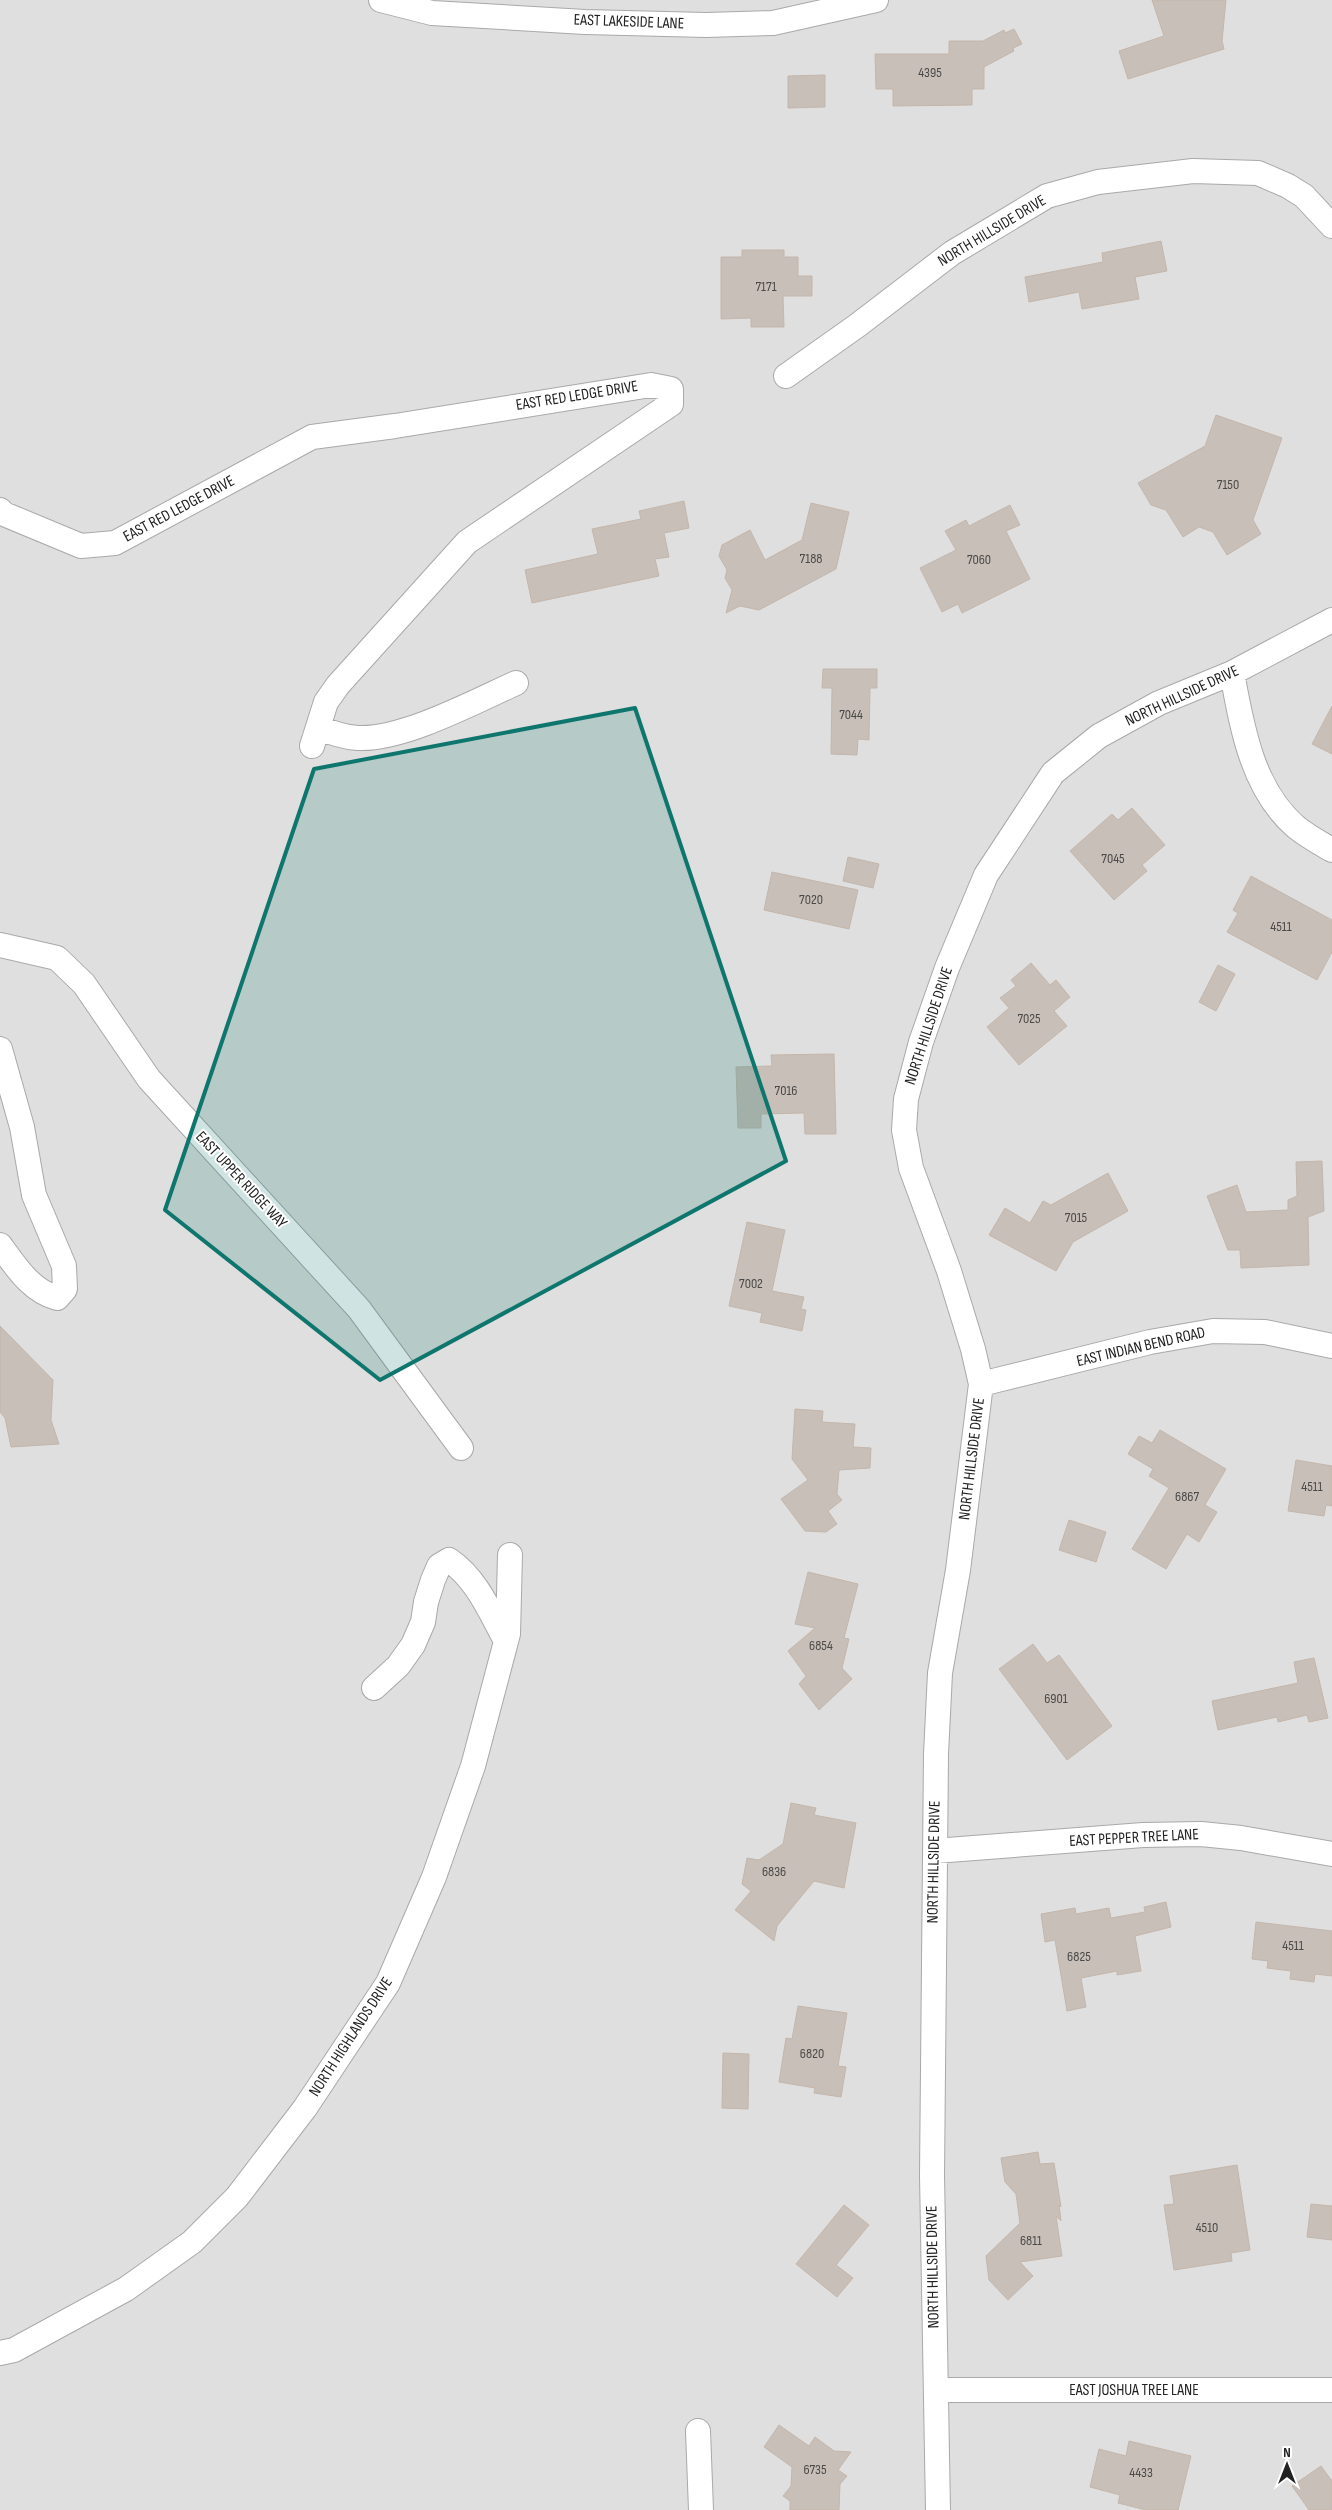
<svg xmlns="http://www.w3.org/2000/svg" width="1332" height="2510" viewBox="0 0 1332 2510" font-family="'Sofia Sans Condensed',sans-serif">
  <style>
    .residential { fill: #e0dfdf }
    .building { fill: #c7bfb8; stroke: #c4b6ab }
    .lines { fill: none; stroke-linecap: round; stroke-linejoin: round }
    .minor-casing { stroke: #a9a9a9; stroke-width: 26 }
    .minor { stroke: #fff; stroke-width: 24 }
    .marked { fill: #0f766e; fill-opacity: 0.2; stroke: #0f766e; stroke-width: 4; stroke-linejoin: round }
    .labels { text-anchor: middle; dominant-baseline: central; stroke-width: 4; stroke-linejoin: round; paint-order: stroke }
    .number-label { font-size: 14px; fill: #4b4948 }
    .street-label { font-size: 16px; fill: #222; stroke: #fff }
  </style>
  <rect width="100%" height="100%" fill="#f2efe9"/>
  <!-- residential -->
  <path class="residential" d="M0,0h1332v2510h-1332z"/>
  <!-- building -->
  <path class="building" d="M1152,0h74l-4,41 2,8 -96,30 -9,-28 45,-15z
    M1014,29l8,15 -9,4 1,3 -30,16v22h-12v16l-79,1v-17h-17l-1,-35h74v-13h34l21,-11 1,3z
    M825,75v32l-37,1v-32z
    M1161,241l6,30 -32,6 4,22 -57,10 -3,-17 -50,10 -4,-25 78,-15 -1,-9z
    M742,250h42v7h14v19h14v20h-29l1,31h-33v-9l-30,1v-62h21z
    M1216,415l66,23 -29,82 8,14 -34,21 -14,-23 -14,-5 -16,10 -17,-27 -15,-5 -13,-22 67,-37z
    M684,501l5,27 -25,5 5,24 -14,2 4,17 -127,27 -7,-33 73,-16 -6,-25 49,-10 -2,-8z
    M811,503l38,9 -13,57 -77,41 -19,-4 -14,7 6,-23 -7,-12 2,-8 -8,-14 3,-11 28,-15 15,30 37,-20z
    M1010,505l10,20 -14,6 24,48 -68,34 -4,-9 -16,8 -22,-44 36,-18 -11,-19 21,-11 3,6z
    M823,669h54v19h-7l-1,52 -11,-1 -1,16 -26,-1 1,-66h-10z
    M1332,706v48l-20,-10z
    M1132,808l33,37 -23,20 5,6 -33,29 -44,-49 42,-37 6,6z
    M848,857l31,7 -6,24 -30,-7z
    M772,872l86,18 -9,39 -85,-19z
    M1251,876l81,44v32l-15,28 -90,-48 11,-19 -5,-3z
    M1031,963l19,22 6,-5 14,17 -16,14 13,15 -48,39 -32,-38 22,-19 -9,-10 16,-12 -5,-6z
    M1218,965l17,9 -19,37 -17,-9z
    M834,1054l2,80h-31l-1,-21 -43,1v14h-23l-2,-61 36,-1 -1,-11z
    M1322,1161l2,50 -16,6 1,48 -68,3 -1,-18h-12l-21,-54 30,-11 9,27 42,-2v-10l9,-4 -1,-34z
    M1108,1173l20,38 -55,31 -17,29 -67,-36 16,-27 25,15 13,-22 8,4z
    M747,1222l38,8 -13,61 32,6 -3,12 5,1 -4,21 -42,-9 2,-9 -33,-7z
    M0,1326l53,54 -2,40 8,24 -48,3 -6,-29 -5,-6z
    M795,1409l28,2 -1,11 33,2 -2,23 18,1 -1,20 -31,2 -2,24 5,6 -14,11 9,13 -11,8 -21,-1 -24,-32 27,-19 -16,-21z
    M1160,1430l66,39 -21,36 12,7 -18,30 -12,-8 -21,35 -34,-20 37,-61 -20,-12 4,-7 -25,-15 11,-18 13,7z
    M1296,1460l36,6v40l-6,-1 -2,11 -36,-5z
    M1069,1520l37,12 -10,30 -37,-12z
    M808,1572l50,12 -14,54 5,1 -7,29 10,11 -33,31 -20,-26 7,-8 -18,-25 27,-23 -20,-4z
    M1033,1644l14,19 12,-8 53,71 -45,34 -68,-91z
    M1314,1658l14,60 -19,4 -2,-7 -29,7 -1,-5 -59,13 -6,-29 86,-18 -4,-21z
    M791,1803l25,5 -2,7 42,8 -12,65 -30,-7 -37,45 -3,15 -39,-31 16,-19 -9,-7 5,-26 12,2 24,-16z
    M1166,1902l5,25 -36,9 6,35 -24,4v-4l-36,7 5,29 -19,4 -12,-71 -10,2 -4,-28 34,-6 1,6 33,-6 2,10 34,-6 -1,-5z
    M1256,1922l76,9v45l-17,-2 -1,8 -24,-3 1,-8 -24,-3 1,-7 -16,-2z
    M798,2006l49,7 -9,53 8,1 -5,30 -27,-4 1,-5 -36,-6 7,-44 6,1z
    M723,2053l26,1 -1,55 -26,-1z
    M1038,2152l2,12 14,-1 7,44 -2,-2 2,16 -5,-5 6,40 -42,6 13,14 -25,24 -19,-20 -3,-24 34,-33 -4,-29 -11,-12 -4,-24z
    M1237,2165l13,85 -19,3 1,8 -58,9 -10,-65 10,-1 -4,-28z
    M1311,2204l21,2v34l-25,-3z
    M844,2205l25,20 -33,40 17,13 -16,19 -41,-33z
    M779,2425l30,21 6,-9 19,14 17,1 -13,18 9,6 -7,8 -1,26h-49v-9l-7,-5 8,-10 1,-19 -28,-20z
    M1129,2441l62,15 -13,54h-32l-28,-7 2,-8 -30,-8 9,-38 27,7z
    M1321,2466l11,15v29h-23l-17,-24z"/>
  <g class="lines">
    <!-- minor casing -->
    <g class="minor-casing">
      <path id="minor" d="M381,0l51,13 153,9 121,3 67,-2 103,-23
        M786,376l72,-51 94,-72 95,-57 51,-14 95,-11 65,2 30,13 16,10 28,30
        M0,510l4,4 77,32 34,-3 197,-106 83,-11 256,-41 20,4v15l-204,138 -129,143 -12,17 -14,44
        M1232,673c10,54 20,116 64,154 11,9 24,16 36,23
        M318,727c13,6 25,10 40,11 45,2 116,-36 158,-55
        M0,945l57,13 27,26 65,95 210,230 102,139
        M0,1049l22,78 12,68 30,71 1,23 -8,9c-26,-7 -41,-31 -57,-53
        M981,1384l169,-42 63,-11 52,1 67,14
        M374,1688l24,-22 15,-21 10,-23 3,-20 7,-22 6,-14 10,-6c28,19 41,52 57,81
        M935,1851l208,-16 58,-1 40,4 91,16
        M0,2353l14,-3 112,-61 66,-47 45,-45 68,-89 83,-125 46,-106 39,-111 35,-132 2,-79
        M936,2390h396
        M698,2431l3,79
        M938,2510l-6,-335 4,-421 4,-81 18,-103 23,-186 -8,-35 -24,-78 -38,-103 -7,-38 2,-31 15,-57 26,-74 39,-93 67,-102 46,-37 60,-33 73,-30 100,-53"/>
    </g>
    <!-- minor -->
    <use href="#minor" class="minor"/>
  </g>
  <!-- marked area -->
  <path class="marked" d="M635,708l151,453 -406,219 -215,-170 149,-441z"/>
  <g class="labels">
    <!-- number labels -->
    <g class="number-label">
      <text x="930" y="72">4395</text>
      <text x="766" y="286">7171</text>
      <text x="1228" y="484">7150</text>
      <text x="811" y="558">7188</text>
      <text x="979" y="559">7060</text>
      <text x="851" y="714">7044</text>
      <text x="1113" y="858">7045</text>
      <text x="811" y="899">7020</text>
      <text x="1281" y="926">4511</text>
      <text x="1029" y="1018">7025</text>
      <text x="786" y="1090">7016</text>
      <text x="1076" y="1217">7015</text>
      <text x="751" y="1283">7002</text>
      <text x="1312" y="1486">4511</text>
      <text x="1187" y="1496">6867</text>
      <text x="821" y="1645">6854</text>
      <text x="1056" y="1698">6901</text>
      <text x="774" y="1871">6836</text>
      <text x="1293" y="1945">4511</text>
      <text x="1079" y="1956">6825</text>
      <text x="812" y="2053">6820</text>
      <text x="1207" y="2227">4510</text>
      <text x="1031" y="2240">6811</text>
      <text x="815" y="2469">6735</text>
      <text x="1141" y="2472">4433</text>
    </g>
    <!-- street labels -->
    <g class="street-label">
      <text transform="translate(629 22) rotate(2)">EAST LAKESIDE LANE</text>
      <text transform="translate(992 231) rotate(-31)">NORTH HILLSIDE DRIVE</text>
      <text transform="translate(577 396) rotate(-9)">EAST RED LEDGE DRIVE</text>
      <text transform="translate(179 509) rotate(-28)">EAST RED LEDGE DRIVE</text>
      <text transform="translate(1182 696) rotate(-25)">NORTH HILLSIDE DRIVE</text>
      <text transform="translate(929 1026) rotate(-72)">NORTH HILLSIDE DRIVE</text>
      <text transform="translate(241 1180) rotate(47)">EAST UPPER RIDGE WAY</text>
      <text transform="translate(1141 1347) rotate(-13)">EAST INDIAN BEND ROAD</text>
      <text transform="translate(972 1459) rotate(-83)">NORTH HILLSIDE DRIVE</text>
      <text transform="translate(1134 1838) rotate(-3)">EAST PEPPER TREE LANE</text>
      <text transform="translate(934 1862) rotate(-89)">NORTH HILLSIDE DRIVE</text>
      <text transform="translate(351 2037) rotate(-57)">NORTH HIGHLANDS DRIVE</text>
      <text transform="translate(933 2267) rotate(-91)">NORTH HILLSIDE DRIVE</text>
      <text x="1134" y="2390">EAST JOSHUA TREE LANE</text>
    </g>
  </g>
  <!-- north arrow -->
  <g transform="translate(1287 2465)" stroke="#ffffff" stroke-width="4" paint-order="stroke">
  <path d="M0-4L9 19L0 12L-9 19Z" fill="#222222"/>
  <text y="-8" font-size="14" font-weight="bold" text-anchor="middle" fill="#222222">N</text>
  </g>
</svg>
